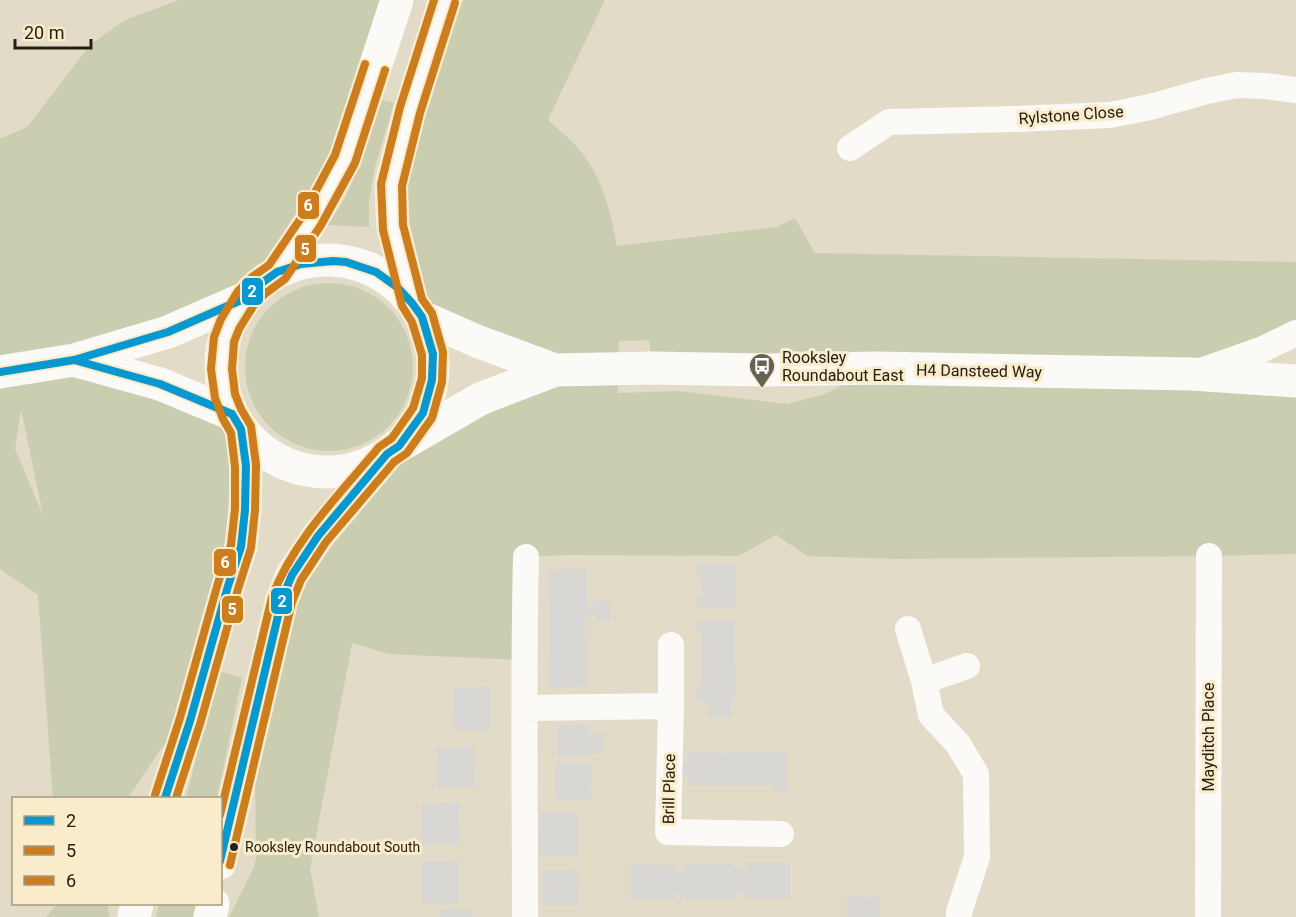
<svg xmlns="http://www.w3.org/2000/svg" width="1296" height="917" viewBox="0 0 1296 917" font-family="Roboto,sans-serif">
  <style>
    .green { fill: #cbcdb1; fill-rule: evenodd }
    .building { fill: #d9d7d4 }
    .lines { fill: none; stroke-linecap: round; stroke-linejoin: round }
    .street { stroke: #fbfaf7; stroke-width: 26 }
    .secondary { stroke: #fbfaf7; stroke-width: 33 }
    .bus-1-casing { stroke: #faeccb; stroke-width: 12 }
    .bus-2-casing { stroke: #faeccb; stroke-width: 12 }
    .bus-3-casing { stroke: #faeccb; stroke-width: 12 }
    .bus-1 { stroke: #0698ce; stroke-width: 8 }
    .bus-2 { stroke: #cc7d1d; stroke-width: 8 }
    .bus-3 { stroke: #cc7d1d; stroke-width: 8 }
    .bus-dot { fill: #252014; stroke: #faeccb; stroke-width: 2 }
    .labels { text-anchor: middle; dominant-baseline: central; stroke-width: 6; stroke-linejoin: round; paint-order: stroke }
    .bus-label { font-size: 14px; fill: #252014; stroke: #faeccb; text-anchor: start }
    .street-label { font-size: 16px; fill: #252014; stroke: #faeccb }
    .poi-label { font-size: 16px; fill: #252014; stroke: #faeccb; text-anchor: start }
    .line-badge { stroke: #faeccb; stroke-width: 2 }
    .badge-label { font-size: 16px; text-anchor: middle; font-weight: bold; fill: #fff }
  </style>
  <rect width="100%" height="100%" fill="#e2dbc8"/>
  <!-- green -->
  <path class="green" d="M179,0h218l-52,159 -68,113 -18,13 -13,13 -171,62 157,54 14,52 -56,255 -29,28 -33,49h-75l-15,-203 -38,-26v-430l27,-12 64,-83 34,-24zM21,409l22,106 -28,-66z
    M463,0h142l-57,120c11,10 25,21 34,33 21,27 29,60 35,93l160,-19 18,-9 20,35 481,9v71l-102,41 102,7v173l-87,2 -312,3 -90,-3 -31,-21 -37,21 -170,-1 -43,2 -2,103 -135,-6 -37,-11 -42,226 9,48h-90l25,-50 2,-9 -2,-141 28,-117 105,-146 167,-84 -132,-53 -29,-90 31,-163 36,-56zM649,340l4,28 221,1 -49,25 -38,10 -108,-13 -61,2 1,-52z
    M381,100l13,3 -19,64 -6,34v26l-41,-2 18,-29 15,-35z
    M245 367a84 84 0 1 1 168 0a84 84 0 1 1-168 0Z
    M218,671l24,7 -25,120h-31z
    M57,904h51l1,13h-63z
    M159,904h37l-3,13h-37z"/>
  <!-- building -->
  <path class="building" d="M697,564h38v43h-38l-1,-11h6v-18h-5z
    M587,569v36h8v-4h15v19l-14,1v-5h-11l1,70 -36,1 -2,-117z
    M696,620h38l1,78h-4v19h-22l-1,-16 -12,-1v-13h6v-55l-6,1z
    M491,687v43h-37l-1,-42z
    M558,725h31v9h15v19h-15v4h-31z
    M474,746l1,41 -37,1 -1,-41z
    M788,752v39h-15v-6h-86v-11h-5v-12h6v-9z
    M555,763l37,1 -1,36 -36,-1z
    M459,803l1,41 -38,1v-41z
    M539,813h39v43h-39z
    M459,861v43h-37v-42z
    M745,863h45v36h-45v-5h-12v6h-47v-6l-11,1v5l-44,-1v-34h46v6h9v-7h48v5h11z
    M578,870l1,35h-37l-1,-34z
    M847,896l32,1v20h-32z
    M472,908l1,9h-33l-1,-7z"/>
  <g class="lines">
    <!-- street -->
    <path class="street" d="M850,148l39,-26 126,-3 95,-4 40,-8 57,-16 29,-6 30,1 30,4
      M1201,371l62,-22 33,-16
      M908,629l16,52 7,34 27,29 18,30 1,83 -18,55v5
      M924,681l43,-15
      M671,706l-3,126 113,2
      M525,708l146,-2v-61
      M525,917c0,-120 -2,-240 1,-360
      M1208,917l1,-361"/>
    <!-- secondary -->
    <path class="secondary" d="M221 366a106 106 0 1 1 212 0a106 106 0 1 1-212 0Z
      M277,272l35,-52 33,-61 52,-159
      M412,303l-19,-76 -2,-42 19,-75 35,-110
      M422,317l57,25 76,28
      M74,360l86,24 72,30
      M0,372l74,-12 94,-28 78,-34
      M399,446l81,-47 75,-29 98,-2 113,2 110,-2 316,6 104,7
      M165,798l25,-77 38,-135 13,-39 4,-37 1,-44 -5,-37
      M220,863l62,-264 10,-24 26,-39 66,-78
      M134,917l3,-13
      M210,917l3,-13"/>
    <!-- bus-1 casing -->
    <g class="bus-1-casing">
      <path id="bus-1" d="M68,361l6,-1 86,24 72,30
        M0,372l74,-12 94,-28 78,-34 13,-13 18,-13 24,-8 32,-3 13,1 30,10 21,15 15,16 10,14 11,37 -1,26 -9,33 -24,33 -12,8 -69,82 -26,39 -10,24 -62,262
        M165,798l25,-77 38,-135 13,-39 4,-37 1,-44 -5,-37 -9,-15"/>
    </g>
    <!-- bus-2 casing -->
    <g class="bus-2-casing">
      <path id="bus-2" d="M176,798l24,-74 38,-135 13,-41 4,-38 1,-45 -5,-39 -10,-17 -6,-15 -3,-25 2,-27 5,-13 15,-24 12,-12 19,-14 36,-54 34,-62 30,-93
        M230,865l62,-263 9,-22 25,-38 68,-80 13,-9 25,-35 10,-36 1,-30 -11,-39 -10,-14 -19,-74 -1,-39 18,-73 35,-110"/>
    </g>
    <!-- bus-3 casing -->
    <g class="bus-3-casing">
      <path id="bus-3" d="M155,795l25,-77 38,-135 13,-38 4,-36v-42l-4,-34 -8,-14 -8,-21 -4,-29 3,-32 7,-18 17,-28 14,-14 17,-12 34,-50 32,-60 30,-91
        M220,815l52,-218c22,-58 68,-103 107,-150l13,-9 21,-30 9,-30v-23l-10,-33 -10,-16 -19,-76 -2,-46 19,-77 34,-107"/>
    </g>
    <!-- bus-1 -->
    <use href="#bus-1" class="bus-1"/>
    <!-- bus-2 -->
    <use href="#bus-2" class="bus-2"/>
    <!-- bus-3 -->
    <use href="#bus-3" class="bus-3"/>
  </g>
  <!-- icons -->
  <defs>
    <g id="bus-pin" transform="scale(1.35)"><path d="M0 17L-7.5 6A9.5 9.5 0 1 1 7.5 6Z" fill="#676153" stroke="#faeccb"/><path d="M-5-6H5V4H4V6H2V4H-2V6H-4V4H-5ZM-3.5-4V0h7V-4ZM-3.5 1.2v1.5H-2V1.2ZM2 1.2v1.5H3.5V1.2Z" fill="#fff"/></g>
  </defs>
  <g fill-rule="evenodd">
    <use href="#bus-pin" x="762" y="366"/>
  </g>
  <!-- markers -->
  <circle class="bus-dot" cx="234" cy="847" r="5"/>
  <g class="labels">
    <!-- bus labels -->
    <g class="bus-label">
      <text x="245" y="847">Rooksley Roundabout South</text>
    </g>
    <!-- street labels -->
    <g class="street-label">
      <text transform="translate(1071 115) rotate(-4)">Rylstone Close</text>
      <text transform="translate(979 371) rotate(1)">H4 Dansteed Way</text>
      <text transform="translate(1208 737) rotate(-90)">Mayditch Place</text>
      <text transform="translate(669 789) rotate(-89)">Brill Place</text>
    </g>
    <!-- poi labels -->
    <g class="poi-label">
      <text x="782" y="357">Rooksley<tspan x="782" dy="18">Roundabout East</tspan></text>
    </g>
  </g>
  <g class="line-badge">
    <rect x="297" y="191" width="23" height="29" rx="6" fill="#cc7d1d"/>
    <rect x="294" y="234" width="23" height="29" rx="6" fill="#cc7d1d"/>
    <rect x="241" y="277" width="23" height="29" rx="6" fill="#0698ce"/>
    <rect x="213" y="548" width="24" height="29" rx="6" fill="#cc7d1d"/>
    <rect x="270" y="587" width="23" height="28" rx="6" fill="#0698ce"/>
    <rect x="221" y="595" width="23" height="29" rx="6" fill="#cc7d1d"/>
  </g>
  <g class="badge-label">
    <text x="308" y="211">6</text>
    <text x="305" y="255">5</text>
    <text x="252" y="297">2</text>
    <text x="225" y="568">6</text>
    <text x="282" y="607">2</text>
    <text x="232" y="615">5</text>
  </g>
  <!-- legend -->
  <rect x="12" y="797" width="210" height="108" fill="#faeccb" stroke="#a59a82" stroke-width="1.5"/>
  <rect x="24" y="816" width="30" height="9" fill="#0698ce" stroke="#a59a82" stroke-width="1.5"/>
  <text x="66" y="827" font-size="18" fill="#252014">2</text>
  <rect x="24" y="846" width="30" height="9" fill="#cc7d1d" stroke="#a59a82" stroke-width="1.5"/>
  <text x="66" y="857" font-size="18" fill="#252014">5</text>
  <rect x="24" y="876" width="30" height="9" fill="#cc7d1d" stroke="#a59a82" stroke-width="1.5"/>
  <text x="66" y="887" font-size="18" fill="#252014">6</text>
  <!-- scale -->
  <path d="M15 39v9h76v-9" fill="none" stroke="#252014" stroke-width="3"/>
  <text x="24" y="39" font-size="18" fill="#252014" stroke="#faeccb" stroke-width="4.5" paint-order="stroke">20 m</text>
</svg>
